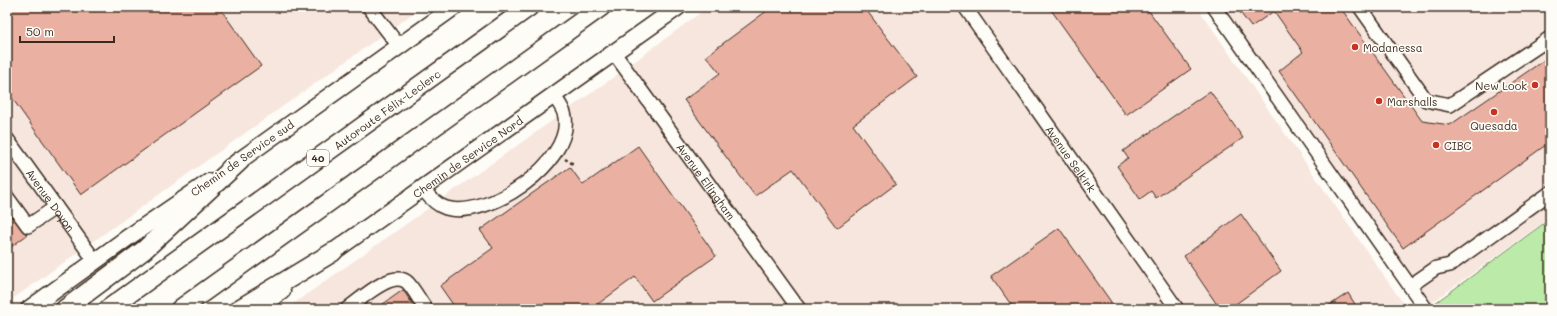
<svg xmlns="http://www.w3.org/2000/svg" width="1557" height="316" viewBox="0 0 1557 316" font-family="Mali,sans-serif">
  <style>
    .built { fill: #f7e6de }
    .green { fill: #bceaa9; stroke: #7c8a64 }
    .building { fill: #eab1a2; stroke: #3b2a1e }
    .lines { fill: none; stroke-linecap: round; stroke-linejoin: round }
    .minor-casing { stroke: #3b2a1e; stroke-width: 16 }
    .major-casing { stroke: #3b2a1e; stroke-width: 19 }
    .highway-casing { stroke: #3b2a1e; stroke-width: 21 }
    .path { stroke: #3b2a1e; stroke-width: 2.5; stroke-dasharray: 3 3; stroke-linecap: butt }
    .minor { stroke: #fdfcf7; stroke-width: 13 }
    .major { stroke: #fdfcf7; stroke-width: 16 }
    .highway { stroke: #fdfcf7; stroke-width: 18 }
    .poi-dot { fill: #c8321e; stroke: #fdfcf7; stroke-width: 1.5 }
    .labels { text-anchor: middle; dominant-baseline: central; stroke-width: 3.5; stroke-linejoin: round; paint-order: stroke }
    .shield { fill: #fdfcf7; stroke: #75695f; stroke-width: 1 }
    .shield-label { font-size: 10px; font-weight: bold; fill: #3b2a1e }
    .poi-label { font-size: 11px; fill: #3b2a1e; stroke: #fdfcf7; text-anchor: start }
    .street-label { font-size: 11px; fill: #3b2a1e; stroke: #fdfcf7 }
  </style>
  <rect width="100%" height="100%" fill="#fdfcf7"/>
  <filter id="ink" filterUnits="userSpaceOnUse"><feTurbulence type="fractalNoise" baseFrequency=".025" numOctaves="2"/><feDisplacementMap in="SourceGraphic" scale="8" xChannelSelector="R" yChannelSelector="G"/><feConvolveMatrix kernelMatrix="1 2 1 2 8 2 1 2 1" color-interpolation-filters="sRGB"/></filter>
  <g filter="url(#ink)">
    <!-- built -->
    <path class="built" d="M7,7h415l-415,296z
      M708,7h489l210,302h-1121l325,-230z
      M1205,7h345v211l-119,85 -21,-17z"/>
    <!-- green -->
    <path class="green" d="M1550,219v90h-110l-5,-6z"/>
    <!-- building -->
    <path class="building" d="M7,7h212l42,59 -180,129 -74,-104z
      M772,7h92l53,70 -64,48 43,59 -59,44 -44,-59 -38,27 -71,-96 36,-27 -14,-17z
      M1049,7h97l45,62 -65,46z
      M1236,7h104l82,114 28,4 100,-69v86l-147,106 -124,-177 24,-19 -29,-41 -23,16z
      M1210,91l33,47 -87,60 -5,-7 -11,8 -23,-33 11,-8 -5,-7z
      M638,146l78,110 -64,45 -17,-24 -44,32h-135l-16,-23 53,-38 -13,-18 90,-63 13,18z
      M7,211l20,24 -20,15z
      M1241,214l40,57 -52,38h-9l-36,-53z
      M1059,228l57,81h-102l-23,-33z
      M403,290l13,19h-40z
      M1348,293l10,16h-34z"/>
    <g class="lines">
      <!-- minor casing -->
      <g class="minor-casing">
        <g id="minor">
          <path d="M369,7l30,39"/>
          <path id="s1" d="M965,7l212,302"/>
          <path d="M1214,7l212,302"/>
          <path d="M1360,7l66,93 24,5 100,-67"/>
          <path id="s2" d="M614,53l185,256"/>
          <path id="s3" d="M7,139l88,122"/>
          <path d="M423,189c6,8 13,16 23,19 42,12 126,-45 119,-91 -1,-8 -7,-15 -11,-21"/>
          <path d="M7,197l21,29 28,-19"/>
          <path d="M1410,286l26,-18 14,-3 100,-72"/>
          <path d="M347,309c13,-9 46,-41 61,-26 7,8 12,18 18,26"/>
        </g>
      </g>
      <!-- major casing -->
      <g class="major-casing">
        <g id="major">
          <path d="M229,168l225,-161"/>
          <path id="s4" d="M323,259l355,-252"/>
          <path d="M29,309l101,-73 79,-54"/>
          <path d="M258,309l24,-18"/>
        </g>
      </g>
      <!-- highway casing -->
      <g class="highway-casing">
        <g id="highway">
          <path d="M65,309l79,-59 96,-89"/>
          <path id="s5" d="M108,309l421,-302"/>
          <path d="M180,309l421,-302"/>
          <path d="M239,309l94,-57"/>
        </g>
      </g>
      <!-- path -->
      <path class="path" d="M565,159l10,6"/>
      <!-- minor -->
      <use href="#minor" class="minor"/>
      <!-- major -->
      <use href="#major" class="major"/>
      <!-- highway -->
      <use href="#highway" class="highway"/>
    </g>
  </g>
  <!-- markers -->
  <g class="poi-dot">
    <circle cx="1355" cy="47" r="4"/>
    <circle cx="1535" cy="85" r="4"/>
    <circle cx="1379" cy="101" r="4"/>
    <circle cx="1494" cy="112" r="4"/>
    <circle cx="1436" cy="145" r="4"/>
  </g>
  <g class="labels">
    <!-- shield labels -->
    <rect class="shield" x="307" y="150" width="22" height="16" rx="3"/>
    <g class="shield-label">
      <text x="318" y="158">40</text>
    </g>
    <!-- poi labels -->
    <g class="poi-label">
      <text x="1363" y="47">Modanessa</text>
      <text x="1527" y="85" text-anchor="end">New Look</text>
      <text x="1387" y="101">Marshalls</text>
      <text x="1494" y="125" text-anchor="middle">Quesada</text>
      <text x="1444" y="145">CIBC</text>
    </g>
    <!-- street labels -->
    <g class="street-label">
      <text stroke="none"><textPath href="#s5" startOffset="343">Autoroute Félix-Leclerc</textPath></text>
      <text stroke="none"><textPath href="#s4" startOffset="177">Chemin de Service Nord</textPath></text>
      <text transform="translate(242 158) rotate(-35)">Chemin de Service sud</text>
      <text stroke="none"><textPath href="#s1" startOffset="185">Avenue Selkirk</textPath></text>
      <text stroke="none"><textPath href="#s2" startOffset="158">Avenue Ellingham</textPath></text>
      <text stroke="none"><textPath href="#s3" startOffset="75">Avenue Doyon</textPath></text>
    </g>
  </g>
  <!-- margin -->
  <rect width="1557" height="316" fill="none" stroke="#fdfcf7" stroke-width="24"/>
  <rect x="12" y="12" width="1533" height="292" fill="none" stroke="#3b2a1e" stroke-width="1.5" filter="url(#ink)"/>
  <!-- scale -->
  <path d="M20 36v6h94v-6" fill="none" stroke="#3b2a1e" stroke-width="2"/>
  <text x="26" y="36" font-size="12" fill="#3b2a1e" stroke="#fdfcf7" stroke-width="3" paint-order="stroke">50 m</text>
</svg>
